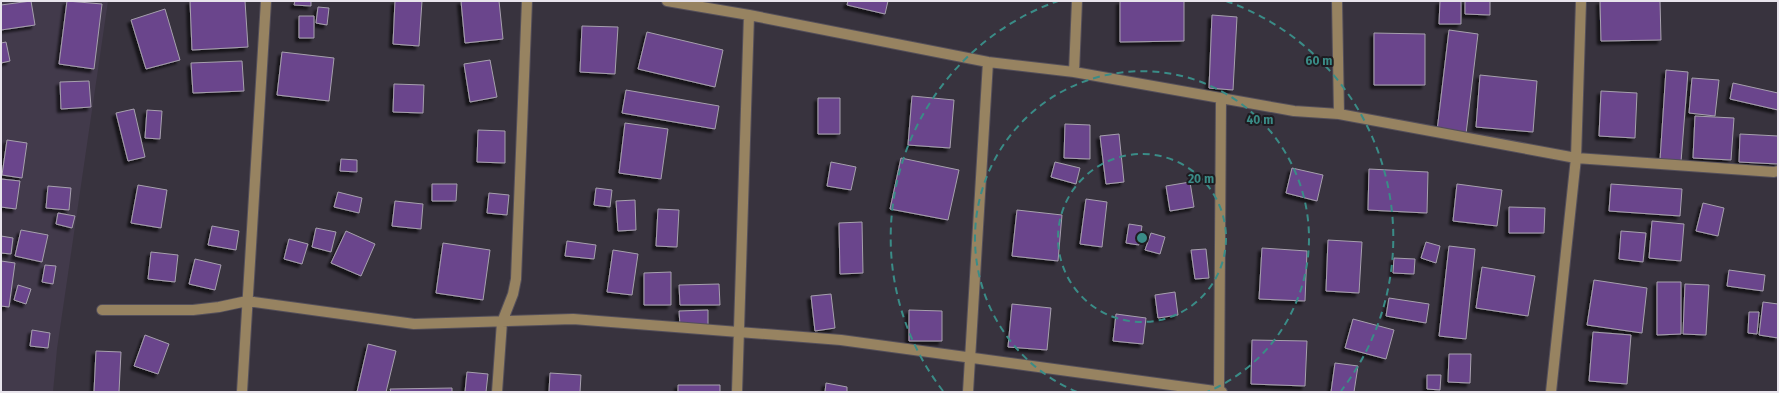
<svg xmlns="http://www.w3.org/2000/svg" width="1779" height="393" viewBox="0 0 1779 393" font-family="'Fira Sans',sans-serif">
  <style>
    .built { fill: #423a4b }
    .building { fill: #6b458c; stroke: #a6a0ad; filter: url(#shadow) }
    .lines { fill: none; stroke-linecap: round; stroke-linejoin: round }
    .minor-casing { stroke: #544f5a; stroke-width: 12 }
    .minor { stroke: #978361; stroke-width: 10 }
    .ring { fill: none; stroke: #3a8c87; stroke-width: 2; stroke-dasharray: 7 5 }
    .centre { fill: #3a8c87; stroke: #1e1c21; stroke-width: 2 }
    .ring-label { font-size: 12px; text-anchor: middle; font-weight: bold; fill: #3a8c87; stroke: #1e1c21; stroke-width: 4; stroke-linejoin: round; paint-order: stroke }
  </style>
  <defs>
    <filter id="shadow"><feDropShadow dx="-3.5" dy="3.5" stdDeviation="1" flood-color="#0009"/></filter>
  </defs>
  <rect width="100%" height="100%" fill="#38333e"/>
  <!-- built -->
  <path class="built" d="M1,1h107l-51,348 -4,43h-52z"/>
  <!-- building -->
  <path class="building" d="M31,1l4,24 -34,5v-25z
    M67,1l35,3 -8,65 -35,-5z
    M190,1h55l3,46 -56,3z
    M295,1h16v5l-17,-1z
    M395,1h27l-3,45 -26,-2z
    M461,1h38l4,38 -38,4z
    M848,1h40l-3,13 -38,-9z
    M1120,1h64v40l-64,1z
    M1440,1h21v23h-22z
    M1465,1h25v14l-25,-1z
    M1600,1h60l1,39 -60,1z
    M318,7l11,1 -2,17 -11,-2z
    M165,9l15,51 -34,9 -15,-49z
    M1212,15l25,2 -4,73 -24,-2z
    M299,16h15v22h-15z
    M582,26l36,1 -3,47 -35,-2z
    M1449,30l29,4 -12,100 -29,-3z
    M647,32l76,18 -8,37 -77,-18z
    M1374,33l51,1v51h-51z
    M6,42l4,19 -9,2v-20z
    M282,52l52,6 -5,43 -52,-6z
    M490,60l7,37 -27,5 -6,-38z
    M242,61l2,30 -51,2 -2,-30z
    M1666,70l22,2 -7,90 -21,-2z
    M1480,75l57,6 -4,51 -57,-5z
    M1692,78l27,2 -4,36 -26,-3z
    M89,81l2,26 -30,2 -1,-27z
    M1733,83l45,10v17l-48,-11z
    M394,84l30,1 -1,28 -30,-1z
    M626,90l93,16 -4,23 -93,-16z
    M1601,91l36,2 -2,45 -36,-2z
    M912,96l42,4 -4,48 -42,-3z
    M818,98h22v36h-22z
    M134,109l11,48 -17,4 -12,-48z
    M147,110l15,1 -2,28 -15,-1z
    M1695,116l39,2 -3,42 -38,-2z
    M625,123l43,6 -7,50 -42,-6z
    M1065,124l25,1v34l-26,-1z
    M478,130l27,1v32l-28,-1z
    M1119,134l5,48 -18,2 -6,-48z
    M1740,134l38,2v28l-39,-2z
    M7,140l20,3 -5,35 -20,-3z
    M901,158l58,12 -11,50 -58,-11z
    M341,159l16,1v12l-17,-1z
    M831,162l25,5 -5,23 -24,-4z
    M1055,162l25,6 -4,16 -25,-7z
    M1292,168l31,7 -6,26 -31,-8z
    M1369,169l59,3 -1,41 -59,-3z
    M1,179l19,2 -4,28 -15,-2z
    M1190,182l4,25 -24,4 -4,-25z
    M432,184h25l-1,17h-24z
    M1457,184l45,6 -5,36 -44,-5z
    M1611,184l71,5 -2,27 -71,-5z
    M138,185l29,5 -6,38 -30,-5z
    M48,186l23,2 -2,22 -23,-2z
    M596,188l16,2 -2,17 -16,-2z
    M338,192l24,6 -3,15 -25,-6z
    M489,193l20,2 -2,20 -20,-2z
    M1086,199l21,3 -5,45 -22,-3z
    M635,200l1,30 -18,1 -2,-30z
    M395,201l28,3 -2,25 -29,-3z
    M1703,203l21,5 -6,28 -22,-5z
    M1509,207l36,1 -1,25h-35z
    M658,209l21,1 -2,37 -21,-1z
    M1017,210l45,5 -4,46 -46,-5z
    M58,213l17,3 -3,12 -16,-4z
    M1652,221l32,3 -3,37 -32,-3z
    M862,222l1,51 -23,1 -1,-51z
    M1129,224l13,2 -3,19 -13,-2z
    M212,226l27,5 -3,19 -28,-5z
    M316,228l20,4 -5,20 -19,-5z
    M21,230l27,5 -6,27 -27,-6z
    M346,231l29,13 -14,32 -30,-13z
    M1621,231l25,2 -3,29 -24,-3z
    M1151,233l14,4 -5,17 -15,-4z
    M1,236l12,2 -2,16 -10,-1z
    M289,239l19,5 -6,20 -18,-5z
    M1328,240l34,2 -3,51 -33,-2z
    M567,241l29,4 -2,14 -29,-3z
    M1426,242l14,4 -4,17 -15,-5z
    M443,243l47,7 -7,50 -47,-7z
    M1449,246l26,3 -9,90 -27,-3z
    M1262,248l45,3 -2,50 -46,-2z
    M1206,249l3,29 -14,1 -4,-29z
    M613,250l25,4 -6,41 -25,-3z
    M151,252l27,3 -3,27 -27,-3z
    M1394,258l21,1 -1,15 -21,-1z
    M195,259l26,6 -6,25 -26,-6z
    M1,261l14,2 -6,44 -8,-1z
    M45,265l11,1 -3,18 -11,-2z
    M1482,267l53,9 -7,40 -52,-8z
    M1729,270l36,5 -2,16 -36,-5z
    M671,272v33h-27v-32z
    M1594,280l53,8 -5,45 -55,-8z
    M1657,282h24v52l-24,1z
    M719,284l1,21h-40l-1,-20z
    M1685,284l24,1 -3,50 -23,-1z
    M18,285l13,4 -5,15 -12,-4z
    M1175,292l3,23 -20,3 -3,-23z
    M831,294l4,34 -20,3 -4,-35z
    M1389,298l40,6 -3,19 -40,-7z
    M1763,302l15,2v34l-19,-3z
    M1012,304l39,4 -4,42 -39,-3z
    M708,310v15h-28l-1,-14z
    M909,310l33,1v30h-33z
    M1749,312h10l-2,22 -9,-1z
    M1116,314l30,4 -3,26 -30,-3z
    M1353,319l41,11 -8,29 -41,-11z
    M32,330l18,3 -2,15 -18,-2z
    M1593,332l38,3 -4,49 -38,-3z
    M145,335l24,9 -11,30 -24,-8z
    M1252,340l55,1 -2,45 -54,-2z
    M368,344l28,7 -10,41h-29z
    M96,351l25,1 -2,40h-25z
    M1449,354h22l-1,29 -22,-1z
    M1335,363l23,3 -4,26h-23z
    M467,372l21,2 -2,18h-21z
    M550,373l31,2 -1,17h-31z
    M1427,375h14l-1,15 -13,-1z
    M826,383l21,4v5h-22z
    M678,385h42v7h-42z
    M452,388v4h-61l-1,-3z"/>
  <g class="lines">
    <!-- minor casing -->
    <g class="minor-casing">
      <path id="minor" d="M667,1l82,14 239,47 86,10 220,39 45,3 237,44 198,14 4,-1
        M1337,1l2,113
        M1074,72l3,-71
        M102,310h91l26,-3 28,-6 167,23 159,-5 268,21 381,52
        M242,392l24,-391
        M497,392l5,-70 11,-28 3,-15 11,-278
        M737,392l12,-377
        M968,392l20,-330
        M1219,392l2,-294
        M1551,392l25,-234 5,-157"/>
    </g>
    <!-- minor -->
    <use href="#minor" class="minor"/>
  </g>
  <!-- distance rings -->
  <g class="ring">
    <circle cx="1142" cy="238" r="84"/>
    <path d="M1077 392A167 167 0 1 1 1207 392"/>
    <path d="M943 391A251 251 0 0 1 1058 1M1226 1A251 251 0 0 1 1341 391"/>
  </g>
  <circle cx="1142" cy="238" r="6" class="centre"/>
  <g class="ring-label">
    <text x="1319" y="65">60 m</text>
    <text x="1260" y="124">40 m</text>
    <text x="1201" y="183">20 m</text>
  </g>
  <!-- border -->
  <rect width="1779" height="393" fill="none" stroke="#e8e4ec" stroke-width="4"/>
</svg>
